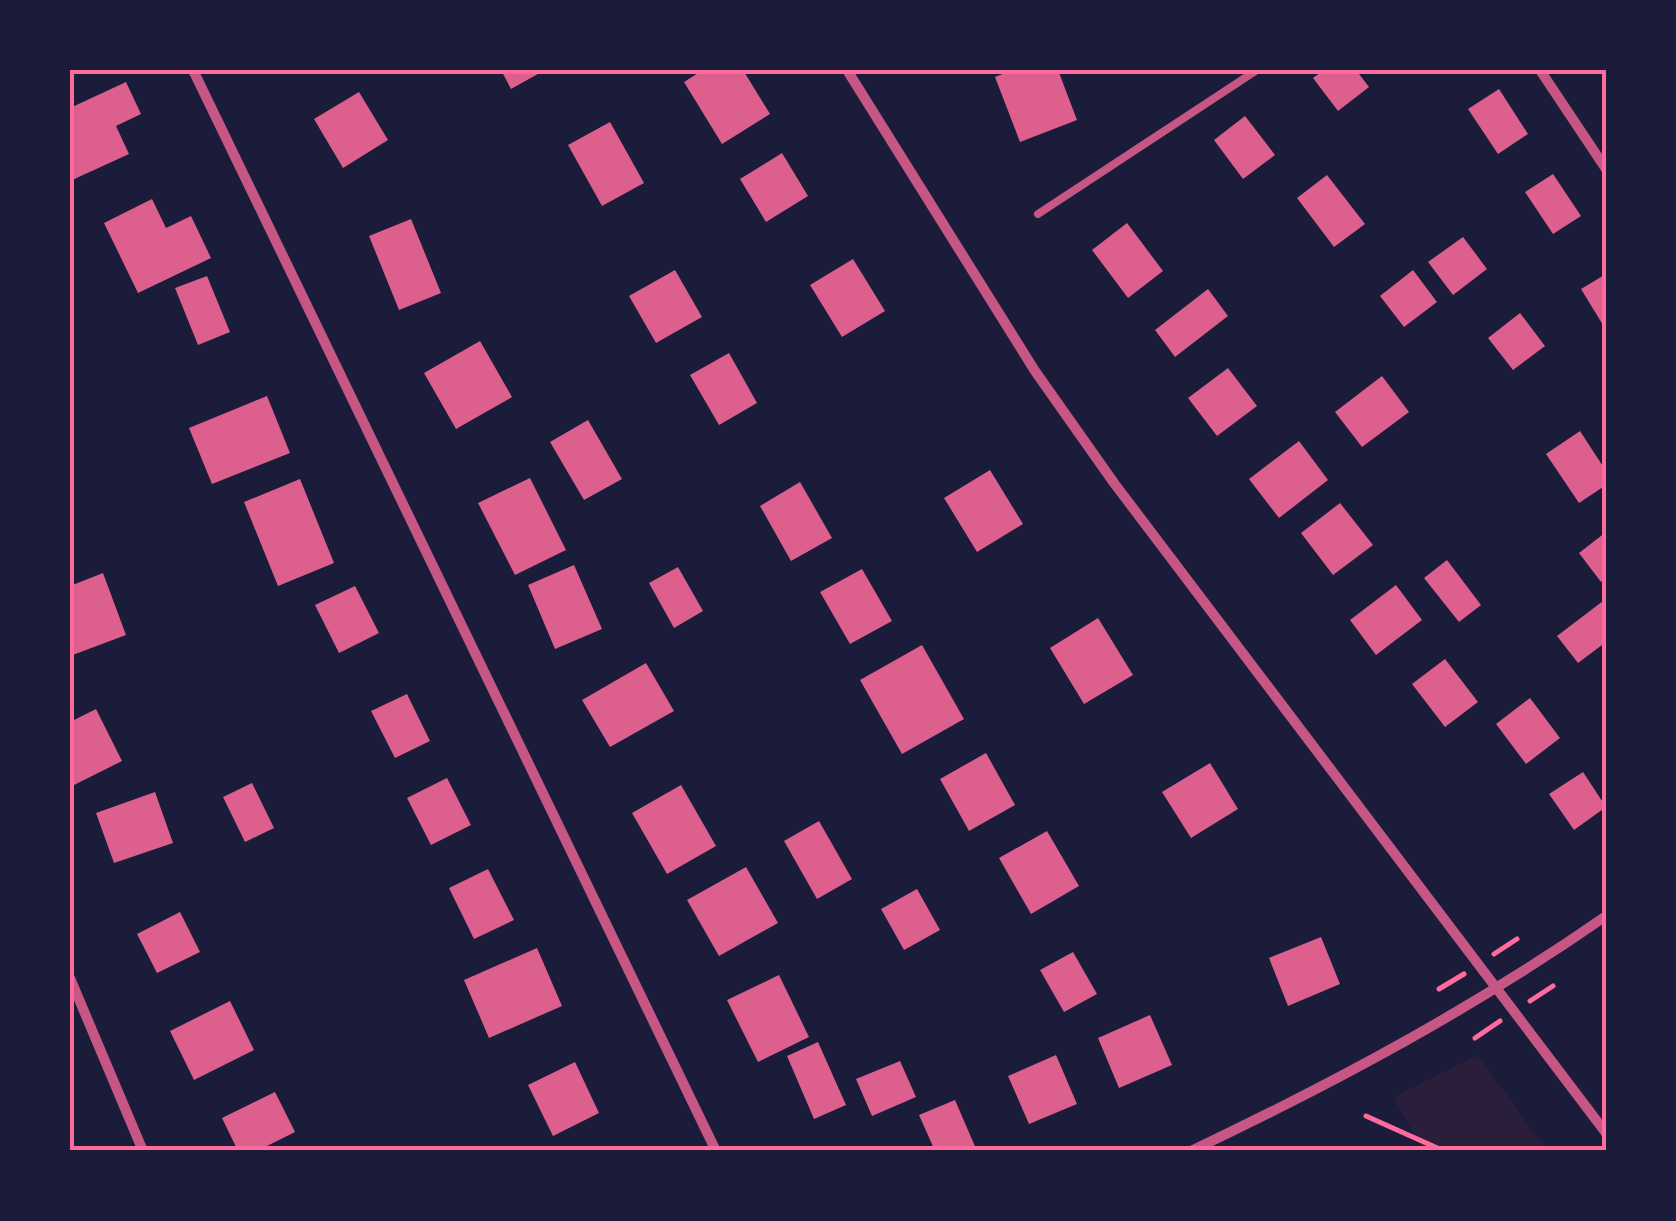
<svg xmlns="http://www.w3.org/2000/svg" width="1676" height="1221" viewBox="0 0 1676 1221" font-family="'Golos Text',sans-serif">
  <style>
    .green { fill: #2a1e3b }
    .building { fill: #dd5f8e }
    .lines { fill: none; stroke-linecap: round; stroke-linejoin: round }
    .path { stroke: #ff6b9d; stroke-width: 5 }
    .service { stroke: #c65784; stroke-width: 8 }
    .minor { stroke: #c65784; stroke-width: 10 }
    .neatline { fill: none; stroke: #ff6b9d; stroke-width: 4 }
  </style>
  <rect width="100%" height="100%" fill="#1b1b3a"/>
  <!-- green -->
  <path class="green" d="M1478,1055l69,96h-124l-30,-54z"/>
  <!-- building -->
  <path class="building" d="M501,70h44l-34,19z
    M703,70h40l27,44 -48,30 -38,-62z
    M1013,70h45l19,50 -57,22 -25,-65z
    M1324,70h32l13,17 -31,24 -25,-33z
    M126,82l15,32 -25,12 13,28 -59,27v-73z
    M1499,89l29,45 -30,20 -30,-45z
    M359,92l29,48 -45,28 -29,-49z
    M1245,116l30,39 -32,24 -29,-39z
    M610,122l34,61 -42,23 -34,-61z
    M782,153l26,43 -42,26 -26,-43z
    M1553,174l28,42 -28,18 -28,-42z
    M1327,175l38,49 -31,23 -37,-49z
    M152,199l14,29 25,-12 20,42 -73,35 -34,-70z
    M411,219l30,74 -42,17 -30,-74z
    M1127,223l36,48 -35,27 -36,-48z
    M1463,237l24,32 -34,26 -25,-33z
    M853,259l32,52 -43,26 -32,-52z
    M675,270l27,47 -46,26 -27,-47z
    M1413,270l24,32 -33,25 -24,-31z
    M1606,274v56l-25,-41z
    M207,276l23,56 -32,13 -23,-57z
    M1208,289l20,27 -53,41 -20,-27z
    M1520,313l25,33 -32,24 -25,-32z
    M480,341l32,56 -56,32 -32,-56z
    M729,353l28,50 -38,22 -29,-50z
    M1228,368l29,38 -40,30 -29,-38z
    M1382,376l27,36 -47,35 -27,-35z
    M267,396l23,57 -78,31 -23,-56z
    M588,420l34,59 -38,21 -34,-58z
    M1580,431l26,40v14l-27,18 -33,-49z
    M1299,441l29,39 -49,38 -30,-39z
    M990,470l33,54 -46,28 -33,-54z
    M530,478l36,72 -51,25 -37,-72z
    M300,479l34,84 -56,23 -34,-84z
    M800,482l32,56 -41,23 -31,-55z
    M1340,503l33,42 -40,30 -32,-42z
    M1606,532v46l-5,4 -22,-29z
    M1447,560l34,45 -22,17 -35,-44z
    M574,565l28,64 -47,20 -27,-64z
    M678,567l25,44 -29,17 -25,-45z
    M862,569l30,52 -42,23 -30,-52z
    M103,573l23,62 -56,21v-70z
    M1396,585l26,35 -46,35 -26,-35z
    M355,586l24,47 -40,20 -24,-48z
    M1603,601l3,41 -28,21 -21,-27z
    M1098,618l35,57 -49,29 -34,-56z
    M922,645l42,74 -62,35 -42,-74z
    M1445,659l33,43 -33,25 -33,-43z
    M646,663l28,48 -64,36 -28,-47z
    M407,694l23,47 -35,17 -24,-47z
    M1530,698l30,40 -34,26 -30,-40z
    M96,709l26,52 -52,26v-65z
    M986,753l29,52 -46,26 -29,-52z
    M1210,763l28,46 -47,29 -29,-46z
    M1583,772l23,35 -32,23 -25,-36z
    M447,778l24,47 -40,20 -24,-47z
    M252,783l22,45 -29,14 -22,-45z
    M681,785l35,61 -49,28 -35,-61z
    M155,792l18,51 -59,20 -18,-50z
    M819,821l33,58 -35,20 -33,-58z
    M1047,831l32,55 -48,28 -32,-56z
    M746,867l32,56 -59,33 -32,-56z
    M488,869l26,51 -40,19 -25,-51z
    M917,889l23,41 -36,20 -23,-41z
    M180,912l20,40 -43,21 -20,-39z
    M1321,937l19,47 -52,22 -19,-48z
    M537,948l25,58 -73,32 -25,-58z
    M1073,952l24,42 -33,18 -24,-42z
    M779,975l30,62 -51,25 -31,-62z
    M230,1001l24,49 -60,30 -24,-49z
    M1150,1015l22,50 -53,23 -21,-50z
    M818,1042l28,63 -32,14 -27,-63z
    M1056,1055l21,49 -48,20 -21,-48z
    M900,1061l16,36 -44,19 -16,-37z
    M575,1062l24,51 -46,23 -25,-51z
    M275,1092l20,40 -38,19h-19l-16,-33z
    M955,1100l22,51h-42l-16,-36z"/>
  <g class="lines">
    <!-- path -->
    <path class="path" d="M1494,954l23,-15
      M1439,989l25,-15
      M1530,1001l23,-15
      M1475,1038l25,-17
      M1366,1116l78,35"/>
    <!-- service -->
    <path class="service" d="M1038,214l219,-144"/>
    <!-- minor -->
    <path class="minor" d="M193,70l523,1081
      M847,70l188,301 79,112 492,650
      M1540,70l66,99
      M70,978l73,173
      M1191,1151c145,-69 283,-143 415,-235"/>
  </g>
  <!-- border -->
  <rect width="1676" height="1221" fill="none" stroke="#1b1b3a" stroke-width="145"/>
  <rect x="72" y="72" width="1532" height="1076" class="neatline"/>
</svg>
